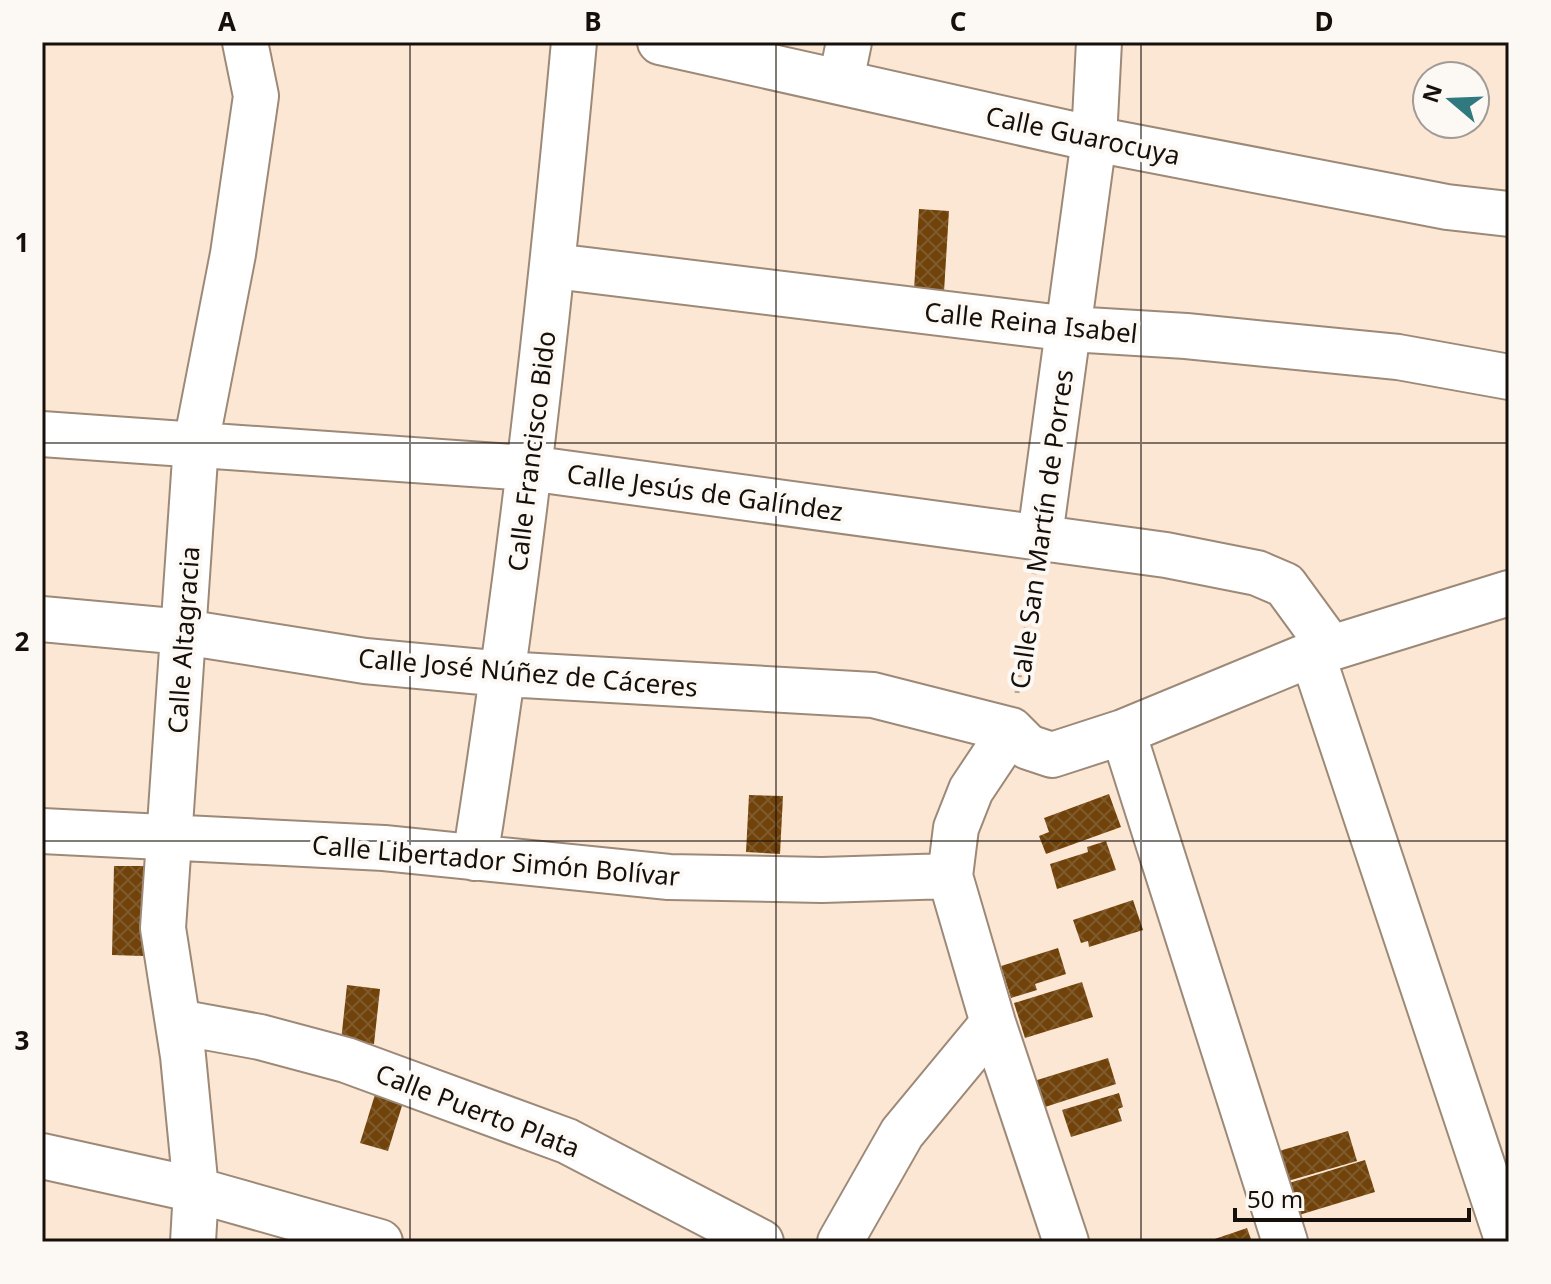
<svg xmlns="http://www.w3.org/2000/svg" width="1551" height="1284" viewBox="0 0 1551 1284" font-family="'Noto Sans',sans-serif">
  <style>
    .building { fill: url(#building-cross-hatch) }
    .lines { fill: none; stroke-linecap: round; stroke-linejoin: round }
    .minor-casing { stroke: #9c8978; stroke-width: 48 }
    .path { stroke: #b6a596; stroke-width: 5; stroke-dasharray: 2 6; stroke-linecap: butt }
    .minor { stroke: #fff; stroke-width: 44 }
    .grid { fill: none; stroke: #17100a; stroke-width: 2; stroke-opacity: 0.55 }
    .labels { text-anchor: middle; dominant-baseline: central; stroke-width: 8; stroke-linejoin: round; paint-order: stroke }
    .street-label { font-size: 26px; fill: #17100a; stroke: #fcf8f4 }
    .neatline { fill: none; stroke: #17100a; stroke-width: 3 }
    .grid-label { font-size: 26px; text-anchor: middle; font-weight: bold; fill: #17100a }
  </style>
  <defs>
    <pattern id="building-cross-hatch" width="8" height="8" patternUnits="userSpaceOnUse" patternTransform="scale(2)"><rect width="8" height="8" fill="#71430a"/><path d="M0 0l8 8M0 8l8-8" fill="none" stroke="#7f5a2c"/></pattern>
  </defs>
  <rect width="100%" height="100%" fill="#fce7d4"/>
  <!-- building -->
  <path class="building" d="M919,209l30,2 -5,81 -30,-2z
    M1109,794l12,33 -75,27 -7,-18 10,-4 -5,-14z
    M749,795l34,1 -3,58 -34,-2z
    M1106,841l10,29 -59,19 -7,-25 38,-12 -1,-5z
    M114,866h30l-1,90 -31,-1z
    M1133,900l10,30 -54,17 -1,-6 -7,2 -8,-23z
    M1058,948l8,26 -31,10 2,6 -26,8 -10,-32z
    M1082,982l11,35 -68,21 -11,-35z
    M347,985l33,4 -6,55 -33,-3z
    M1108,1058l8,26 -74,24 -8,-27z
    M377,1088l28,8 -17,55 -28,-8z
    M1119,1093l4,14 -5,2 4,12 -51,16 -9,-27z
    M1348,1131l9,30 -69,20 -9,-30z
    M1365,1160l10,32 -76,23 -10,-32z
    M1247,1228l5,14h-46z"/>
  <g class="lines">
    <!-- minor casing -->
    <g class="minor-casing">
      <path id="minor" d="M660,42l434,97 353,68 62,7
        M841,81l8,-39
        M554,266l516,63 116,7 212,21 111,20
        M42,434l486,34 638,87 91,18 28,12 46,63
        M1040,536l54,-397 5,-97
        M42,619l142,13 181,29 139,13 369,21 138,35
        M1312,654l196,588
        M1011,730l-40,60 -15,38 -6,48 43,147 73,219
        M1011,730l17,17 24,8 71,-23 189,-78 197,-61
        M1123,732l162,510
        M42,831l342,17 285,29 153,3 128,-4
        M475,858c43,-271 74,-543 99,-816
        M178,1022l82,15 86,23 221,81 194,101
        M42,1156l154,34 184,52
        M193,1242l3,-52 -13,-134 -20,-128 33,-484 37,-190 23,-158 -11,-54
        M840,1242l62,-109 91,-110"/>
    </g>
    <!-- path -->
    <path class="path" d="M1017,693l17,-120"/>
    <!-- minor -->
    <use href="#minor" class="minor"/>
  </g>
  <!-- grid -->
  <path class="grid" d="M410,42v1200M776,42v1200M1141,42v1200M42,443h1467M42,841h1467"/>
  <g class="labels">
    <!-- street labels -->
    <g class="street-label">
      <text transform="translate(1083 135) rotate(12)">Calle Guarocuya</text>
      <text transform="translate(1031 322) rotate(6)">Calle Reina Isabel</text>
      <text transform="translate(531 451) rotate(-83)">Calle Francisco Bido</text>
      <text transform="translate(705 492) rotate(8)">Calle Jesús de Galíndez</text>
      <text transform="translate(1041 529) rotate(-82)">Calle San Martín de Porres</text>
      <text transform="translate(183 640) rotate(-86)">Calle Altagracia</text>
      <text transform="translate(528 672) rotate(5)">Calle José Núñez de Cáceres</text>
      <text transform="translate(496 860) rotate(5)">Calle Libertador Simón Bolívar</text>
      <text transform="translate(478 1110) rotate(21)">Calle Puerto Plata</text>
    </g>
  </g>
  <!-- border -->
  <rect width="1551" height="1284" fill="none" stroke="#fcf8f4" stroke-width="88"/>
  <!-- north arrow -->
  <g transform="translate(1451 100) rotate(289)"><circle r="38" fill="#fcf8f4" stroke="#a09b96" stroke-width="2"/>
  <path d="M0-6L14 30L0 20L-14 30Z" fill="#30797f"/>
  <text y="-12" font-size="22" font-weight="bold" text-anchor="middle" fill="#17100a">N</text>
  </g>
  <!-- scale -->
  <path d="M1235 1208v12h234v-12" fill="none" stroke="#17100a" stroke-width="4"/>
  <text x="1247" y="1208" font-size="24" fill="#17100a" stroke="#fcf8f4" stroke-width="6" paint-order="stroke">50 m</text>
  <rect x="44" y="44" width="1463" height="1196" class="neatline"/>
  <g class="grid-label">
    <text x="227" y="31">A</text>
    <text x="593" y="31">B</text>
    <text x="958" y="31">C</text>
    <text x="1324" y="31">D</text>
    <text x="22" y="252">1</text>
    <text x="22" y="651">2</text>
    <text x="22" y="1050">3</text>
  </g>
</svg>
